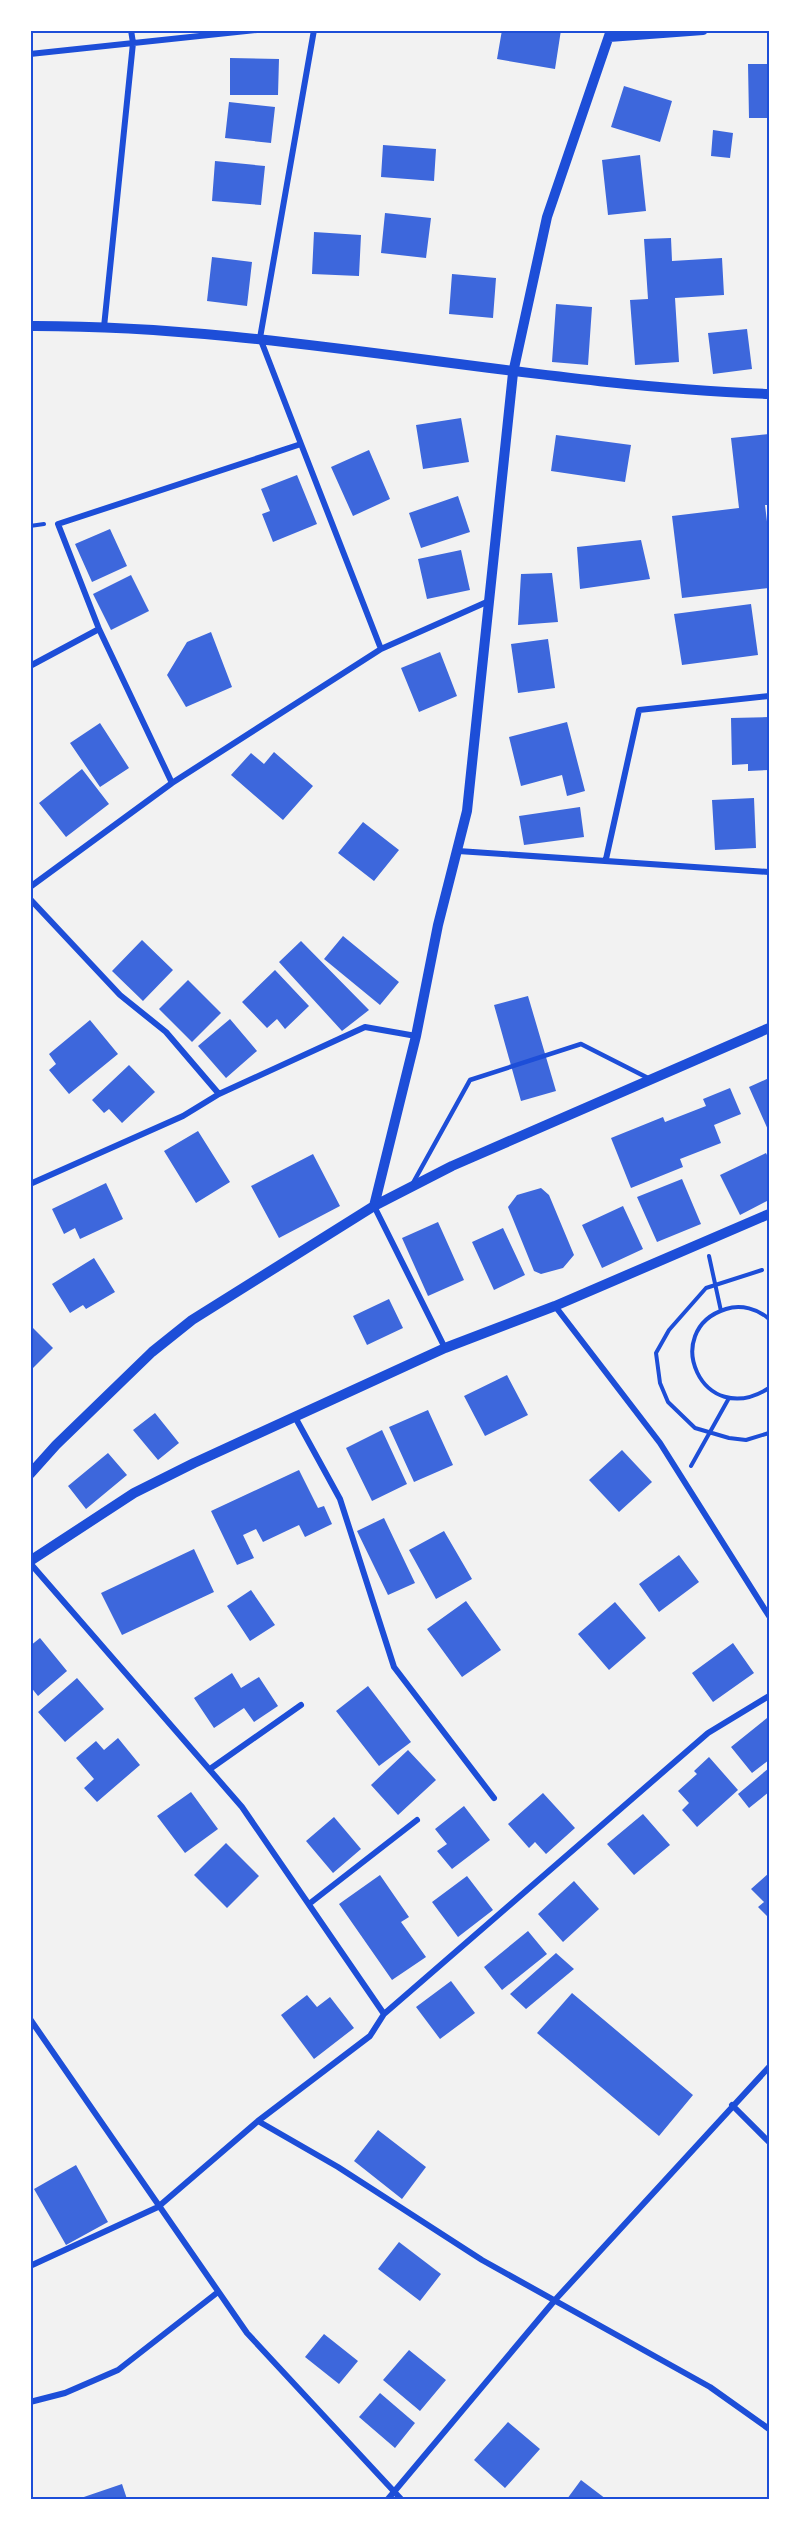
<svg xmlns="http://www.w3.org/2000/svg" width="799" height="2529" viewBox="0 0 799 2529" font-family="'DM Sans',sans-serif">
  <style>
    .building { fill: #3d67dc }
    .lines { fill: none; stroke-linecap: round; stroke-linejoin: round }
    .path { stroke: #1d4ed8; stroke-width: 4 }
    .service { stroke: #1d4ed8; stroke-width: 4.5 }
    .minor { stroke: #1d4ed8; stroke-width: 6 }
    .tertiary { stroke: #1d4ed8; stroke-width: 10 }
    .neatline { fill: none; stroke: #1d4ed8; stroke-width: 2 }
  </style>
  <rect width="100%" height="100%" fill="#f2f2f2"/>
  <!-- building -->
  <path class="building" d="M502,30h59l-6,39 -58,-10z
    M230,58l49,1 -1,36h-48z
    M748,64h21v54h-20z
    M624,86l48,15 -12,41 -49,-15z
    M229,102l46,5 -4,36 -46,-5z
    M713,130l20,3 -3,25 -19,-2z
    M383,145l53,4 -2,32 -53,-4z
    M640,155l6,56 -38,4 -6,-55z
    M215,161l50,5 -4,39 -49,-4z
    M385,213l46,5 -5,40 -45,-5z
    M314,232l47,3 -2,41 -47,-2z
    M671,238l1,23 50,-3 2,37 -49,3 4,64 -44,3 -5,-65 18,-1 -4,-60z
    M212,257l40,5 -5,44 -40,-5z
    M452,274l44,4 -3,40 -44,-4z
    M556,304l36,3 -4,58 -36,-3z
    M747,329l5,40 -39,5 -5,-41z
    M461,418l8,44 -46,7 -7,-44z
    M769,434v71h-4l4,33v50l-87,10 -10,-82 67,-8 -8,-70z
    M556,435l75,10 -6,37 -74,-11z
    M369,450l21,49 -37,17 -22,-49z
    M297,475l20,49 -44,18 -11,-28 8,-3 -9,-22z
    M458,496l12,36 -49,16 -12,-35z
    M110,529l17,37 -35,16 -17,-38z
    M641,540l9,39 -70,10 -3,-42z
    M461,550l9,40 -43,9 -9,-40z
    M552,573l6,49 -40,3 3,-51z
    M131,575l18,36 -38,19 -18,-36z
    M751,604l7,51 -76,10 -8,-51z
    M211,632l21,55 -46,20 -19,-32 20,-33z
    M548,639l7,49 -37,5 -7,-49z
    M440,652l17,44 -38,16 -18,-44z
    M769,717v53l-21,1v-7l-16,1 -1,-47z
    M567,722l18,69 -18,5 -5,-21 -41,11 -12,-49z
    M100,723l29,45 -29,19 -30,-44z
    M274,752l39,34 -30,34 -52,-45 20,-22 13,11z
    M82,769l27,35 -43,33 -27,-34z
    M754,798l2,50 -41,2 -3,-50z
    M580,807l4,30 -60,8 -5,-29z
    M363,822l36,28 -25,31 -36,-28z
    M343,936l56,46 -19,23 -56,-46z
    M142,940l31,30 -30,31 -31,-30z
    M301,941l68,69 -27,21 -63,-69z
    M275,970l34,36 -24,23 -8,-10 -10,9 -25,-26z
    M188,980l33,33 -29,29 -33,-33z
    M528,996l28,95 -35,10 -27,-96z
    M230,1019l27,32 -31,27 -28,-32z
    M90,1020l28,34 -49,40 -20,-24 7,-6 -7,-10z
    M129,1065l26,27 -33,31 -13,-14 -5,4 -12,-13z
    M769,1078v54l-20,-45z
    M730,1088l11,26 -27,11 7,18 -41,16 3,8 -52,21 -20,-50 52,-21 2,5 41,-16 -3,-7z
    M198,1131l32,51 -34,21 -32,-52z
    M766,1153l3,6v41l-29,15 -20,-40z
    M313,1154l27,52 -61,32 -28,-52z
    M682,1179l19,45 -44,18 -20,-45z
    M106,1183l17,36 -43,20 -5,-11 -11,6 -12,-25z
    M541,1188l8,7 25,60 -11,13 -22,6 -7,-3 -26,-64 9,-12z
    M623,1206l20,43 -41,19 -20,-43z
    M438,1222l26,58 -36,16 -26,-58z
    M503,1228l22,47 -31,15 -22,-48z
    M94,1258l21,34 -29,17 -3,-4 -13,8 -18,-29z
    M389,1299l14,29 -36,17 -14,-29z
    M30,1325l23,23 -23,23z
    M507,1375l21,40 -43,21 -21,-40z
    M428,1410l25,55 -39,17 -25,-55z
    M155,1413l24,30 -21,17 -25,-30z
    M382,1430l25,54 -35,17 -26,-53z
    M622,1450l30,32 -33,30 -30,-32z
    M108,1453l19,22 -41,34 -18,-23z
    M299,1470l19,38 6,-2 8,18 -27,13 -6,-12 -36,17 -7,-13 -13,6 11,23 -17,7 -26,-54z
    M384,1518l31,65 -27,12 -31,-64z
    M444,1531l28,48 -36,20 -27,-49z
    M194,1549l20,43 -92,43 -21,-42z
    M679,1555l20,27 -40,30 -20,-28z
    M251,1590l24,35 -25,16 -23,-35z
    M466,1601l35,49 -39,27 -35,-48z
    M615,1602l31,36 -37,32 -31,-36z
    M40,1638l27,33 -29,25 -8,-10v-40z
    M733,1643l21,30 -41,29 -21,-29z
    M232,1673l9,15 18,-11 19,29 -24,16 -10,-14 -30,20 -20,-30z
    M77,1678l27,31 -39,33 -27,-30z
    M368,1686l43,56 -32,24 -43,-55z
    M767,1718l2,42 -17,13 -21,-26z
    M118,1738l22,27 -43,37 -13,-14 10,-9 -18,-21 20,-17 8,9z
    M408,1750l28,30 -38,35 -27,-30z
    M709,1757l29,33 -41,37 -15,-17 7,-7 -11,-12 19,-17 -3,-3z
    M769,1768v24l-20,16 -11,-14z
    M191,1792l27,37 -33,24 -28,-37z
    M543,1793l32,35 -29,26 -11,-12 -6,6 -21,-24z
    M464,1806l26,34 -38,29 -15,-18 10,-7 -12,-15z
    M643,1814l27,31 -36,30 -27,-31z
    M334,1817l27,32 -28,24 -27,-32z
    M226,1843l33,33 -32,32 -33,-33z
    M769,1873v45l-11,-11 6,-5 -13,-13z
    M380,1875l29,42 -8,5 25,35 -34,23 -53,-76z
    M467,1876l26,34 -35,27 -26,-35z
    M574,1881l25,28 -36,33 -25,-28z
    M528,1931l19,23 -45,36 -18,-23z
    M556,1953l18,16 -48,40 -16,-15z
    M451,1981l24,32 -35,26 -24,-32z
    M572,1993l121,102 -34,41 -122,-103z
    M307,1995l10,12 13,-10 24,31 -40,31 -33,-44z
    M378,2130l48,37 -24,32 -48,-38z
    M76,2165l32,57 -42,23 -32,-56z
    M399,2242l42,32 -21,27 -42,-32z
    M324,2334l34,27 -19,23 -34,-27z
    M409,2350l37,30 -26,31 -37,-31z
    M380,2393l35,30 -20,25 -36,-31z
    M508,2422l32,27 -35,39 -31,-28z
    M581,2480l25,19h-39z
    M122,2484l5,15h-49z"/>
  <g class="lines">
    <!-- path -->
    <path class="path" d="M30,526l14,-2
      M709,1256l12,55
      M762,1270l-56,18 -37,42 -13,23 4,30 8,19 27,26 34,10 17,2 23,-7
      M769,1319c-11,-10 -28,-15 -43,-10 -67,21 -24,122 43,79
      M691,1466l38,-68"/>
    <!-- service -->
    <path class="service" d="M413,1183l57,-103 111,-36 69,35"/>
    <!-- minor -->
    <path class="minor" d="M30,54l227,-24
      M104,327l29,-284 -2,-13
      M301,444l80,205
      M30,666l69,-37
      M172,783l-73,-154 -41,-105 243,-80 -41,-106 54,-308
      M458,851l311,21
      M606,859l33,-149 130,-14
      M30,887l142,-104 209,-134 108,-48
      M30,899l90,96 46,37 53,62
      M30,1184l153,-68 36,-22 146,-67 51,9
      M374,1206l71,142
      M555,1306l105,137 109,173
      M295,1417l45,82 54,168 100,131
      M30,1563l212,244 142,207 -14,22 -112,85 80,46 144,93 228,127 59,42
      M210,1769l91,-64
      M309,1904l108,-84
      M384,2014l324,-281 61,-37
      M30,2019l217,314 154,166
      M732,2105l37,37
      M30,2266l128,-59 100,-86
      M30,2402l35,-9 53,-23 100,-78
      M388,2499l167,-199 214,-233"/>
    <!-- tertiary -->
    <path class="tertiary" d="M609,37l94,-7
      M30,326c248,-1 491,59 739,68
      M374,1206l42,-170 22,-111 29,-114 46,-438 34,-156 64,-187
      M30,1474l26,-29 96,-93 40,-32 182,-114 78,-40 317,-138
      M30,1561l104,-68 60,-30 251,-115 110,-42 214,-92"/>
  </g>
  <!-- border -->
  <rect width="799" height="2529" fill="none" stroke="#ffffff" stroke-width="63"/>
  <rect x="32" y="32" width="736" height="2466" class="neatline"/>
</svg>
